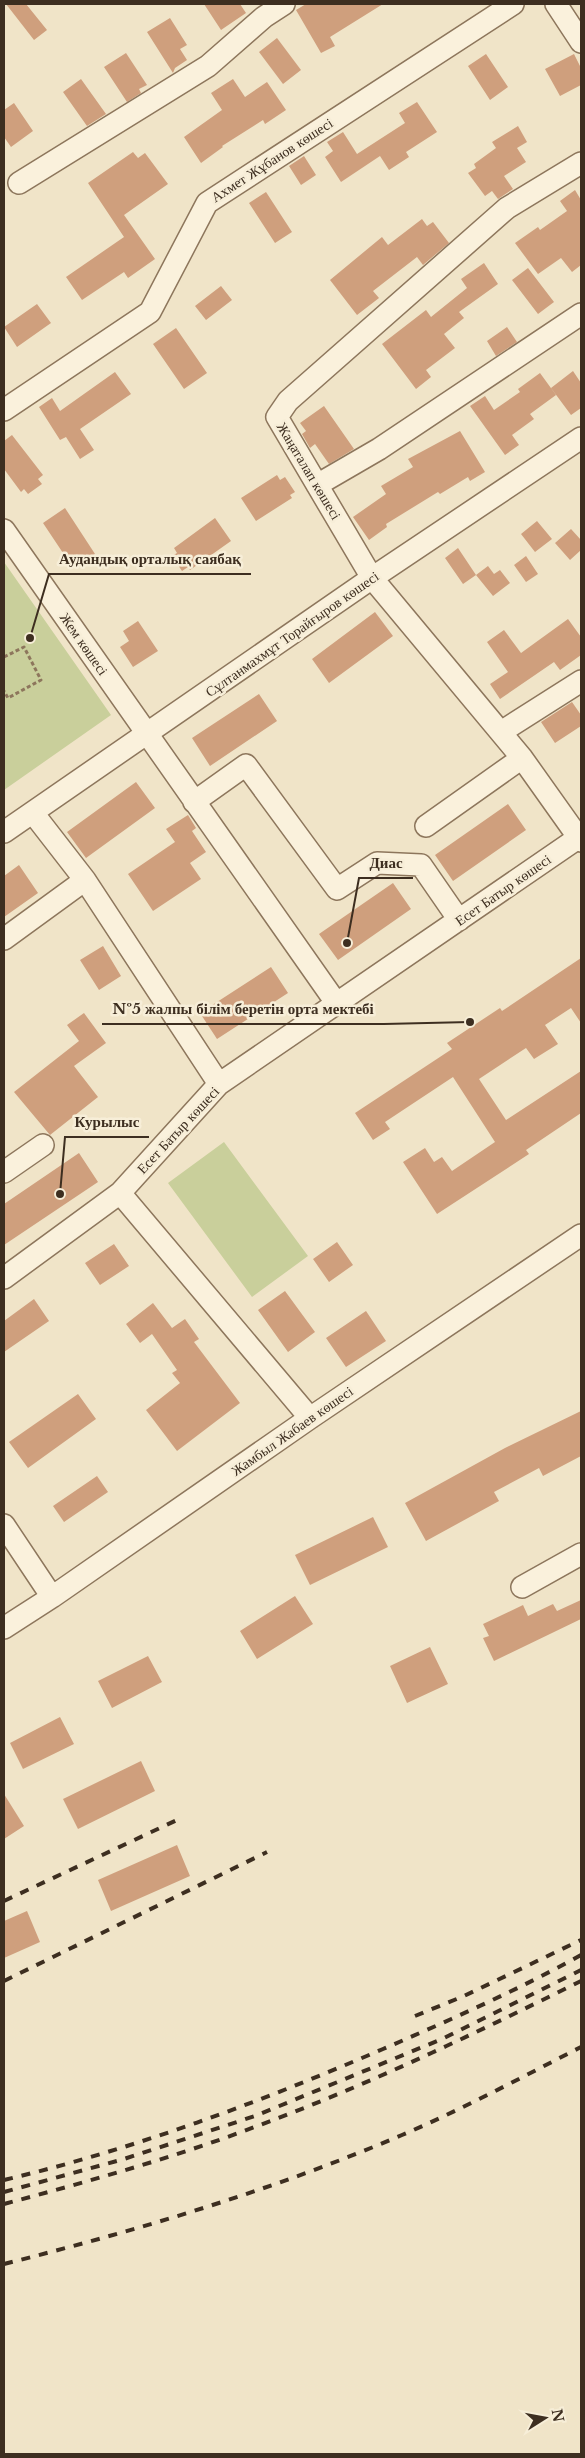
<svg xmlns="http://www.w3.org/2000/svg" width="585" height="2458" viewBox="0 0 585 2458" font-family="'Libre Baskerville',serif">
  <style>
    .green { fill: #c9cf9b }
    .building { fill: #cf9f7d }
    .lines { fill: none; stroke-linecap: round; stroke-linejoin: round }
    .minor-casing { stroke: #8d765c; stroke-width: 24 }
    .path { stroke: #8d765c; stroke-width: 3; stroke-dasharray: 4 2.5; stroke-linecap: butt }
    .minor { stroke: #faf1dc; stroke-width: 21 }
    .rail { stroke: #3d2e20; stroke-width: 4; stroke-dasharray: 9 9; stroke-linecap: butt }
    .labels { text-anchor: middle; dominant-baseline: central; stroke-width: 5; stroke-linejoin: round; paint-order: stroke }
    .street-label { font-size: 14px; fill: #3d2e20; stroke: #f7eed8 }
    .leader { fill: none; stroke: #3d2e20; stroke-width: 2 }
    .callout-dot { fill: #3d2e20; stroke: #f7eed8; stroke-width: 2 }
    .callout-label { font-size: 15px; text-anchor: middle; font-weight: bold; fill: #3d2e20; stroke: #f7eed8; stroke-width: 5; stroke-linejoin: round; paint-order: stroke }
  </style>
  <rect width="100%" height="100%" fill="#f0e4c8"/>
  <!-- green -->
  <path class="green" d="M4,562l107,153 -107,75z
    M224,1142l84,114 -56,41 -84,-114z"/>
  <!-- building -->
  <path class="building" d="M6,4h20l21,26 -13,10z
    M204,4h36l6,9 -25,17z
    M306,4h77l-53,33 5,9 -14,7 -25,-43z
    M170,18l17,27 -7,4 7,11 -12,8 -2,5 -26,-41z
    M277,38l24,32 -18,14 -24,-32z
    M126,53l21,32 -8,4 2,4 -14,9 -23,-35z
    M486,54l22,33 -18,13 -22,-34z
    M574,54l7,14v17l-21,11 -15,-27z
    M81,79l25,35 -19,12 -24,-34z
    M233,79l12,18 22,-15 19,28 -21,14 -2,-4 -41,26 1,1 -22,16 -17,-26 38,-27 -11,-17z
    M417,102l20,30 -31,20 3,5 -20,13 -9,-14 -39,26 -16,-25 8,-6 -6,-9 16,-10 14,22 48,-31 -6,-10z
    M14,103l19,28 -22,16 -7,-10v-27z
    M518,126l9,16 -10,6 9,14 -22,14 9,13 -15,10 -6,-8 -7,5 -17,-23 8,-5 -2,-4 22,-16 -4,-6z
    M133,152l5,6 7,-5 23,31 -44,31 31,44 -27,19 -4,-6 -42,28 -16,-23 58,-40 -36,-54z
    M304,156l12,19 -15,10 -12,-19z
    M575,190l6,10v65l-9,7 -11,-14 -23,16 -23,-31 23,-16 2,3 27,-19 -7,-10z
    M266,192l26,40 -17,11 -26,-40z
    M422,219l5,7 6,-4 16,21 -26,22 -6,-8 -44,34 6,7 -22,17 -27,-35 52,-43 6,8z
    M484,263l14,21 -39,28 5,6 -20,16 11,14 -29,22 5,7 -15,12 -34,-45 44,-34 5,7 36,-29 -6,-9z
    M528,268l26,34 -16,12 -26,-34z
    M221,286l11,14 -26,20 -11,-14z
    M37,304l14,19 -34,24 -13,-20z
    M507,327l10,15 -21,14 -9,-15z
    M176,328l31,45 -23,16 -31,-45z
    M573,371l8,12v25l-10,7 -20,-27z
    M115,372l16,22 -51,35 14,21 -14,9 -14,-22 -6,3 -21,-33 13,-9 8,13z
    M540,373l16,22 -26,19 4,5 -22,16 7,10 -14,10 -35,-49 15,-10 9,14 26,-18 -2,-3z
    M324,406l30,43 -25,15 -14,-20 -5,4 -8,-14 4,-3 -6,-8z
    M460,431l25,41 -15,9 -2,-4 -28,17 -2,-2 -52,32 1,3 -18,13 -16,-23 33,-23 -5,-8 32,-19 -5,-8z
    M12,435l31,40 -5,4 4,5 -14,10 -4,-5 -3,3 -17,-23v-28z
    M277,475l3,5 5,-3 10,15 -5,3 2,3 -36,23 -15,-23z
    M65,508l30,46 -22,14 -30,-45z
    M215,518l16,23 -41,29 -2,-3 -6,4 -10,-15 5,-3 -3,-5z
    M537,521l15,18 -17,13 -14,-18z
    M571,529l10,11v10l-11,10 -15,-17z
    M458,548l18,27 -13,9 -18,-26z
    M526,556l12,18 -12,8 -12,-17z
    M488,566l6,8 6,-4 10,13 -17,13 -17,-21z
    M375,612l18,24 -64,47 -17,-24z
    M568,619l13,18v18l-21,15 -6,-8 -54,37 -10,-15 18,-12 -21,-30 17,-12 17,23z
    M138,621l20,30 -25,16 -13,-20 9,-6 -6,-10z
    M259,694l18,27 -67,45 -18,-28z
    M572,702l9,13v11l-26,17 -14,-21z
    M136,782l19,26 -69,50 -19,-26z
    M508,804l18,26 -73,51 -18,-26z
    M188,815l8,13 -4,3 14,21 -16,11 11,16 -48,32 -25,-37 47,-32 -9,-13z
    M19,865l19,28 -34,24v-41z
    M393,883l18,26 -73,51 -19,-26z
    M103,946l18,30 -22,14 -19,-30z
    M581,958v65l-10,-15 -26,17 13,19 -24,15 -8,-11 -47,31 27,41 75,-49v42l-55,37 3,4 -92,60 -34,-52 22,-14 9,14 8,-5 10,14 43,-29 -42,-65 -68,45 5,7 -17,11 -18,-27 97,-64 -5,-6 53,-35 2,3z
    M271,967l17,26 -71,46 -17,-26z
    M84,1013l22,30 -32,23 24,31 -48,38 -36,-43 65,-51 -12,-16z
    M79,1153l19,29 -94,63v-41z
    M337,1242l16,23 -24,17 -16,-23z
    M114,1244l15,22 -29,19 -15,-22z
    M285,1291l30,41 -27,20 -30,-42z
    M34,1299l15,22 -45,31v-31z
    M153,1303l19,25 13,-9 14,20 -5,3 46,61 -63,48 -31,-41 34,-27 -8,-10 5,-3 -25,-36 -12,9 -14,-19z
    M366,1311l20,30 -40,26 -20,-29z
    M78,1394l18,25 -68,49 -19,-26z
    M581,1411v45l-38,20 -4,-8 -45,24 5,9 -73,40 -21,-38 100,-55z
    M97,1476l11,16 -44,30 -11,-16z
    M373,1517l15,30 -78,38 -15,-30z
    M295,1596l18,28 -56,35 -17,-28z
    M581,1600v19l-87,42 -11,-23 6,-2 -6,-12 40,-19 5,11 25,-12 4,7z
    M430,1647l18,37 -41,19 -17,-37z
    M148,1656l14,26 -50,26 -14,-27z
    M60,1717l14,27 -51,25 -13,-26z
    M141,1761l14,30 -77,38 -15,-30z
    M4,1794l20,32 -20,13z
    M177,1845l13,31 -79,35 -13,-31z
    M27,1911l13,31 -36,16v-37z"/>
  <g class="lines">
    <!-- minor casing -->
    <g class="minor-casing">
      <path id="minor" d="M556,4l25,38
        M581,163l-74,45 -219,193 -11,16 95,161 150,180 59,83
        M19,183l189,-117 56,-49 20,-13
        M4,410l146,-98 57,-109 306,-199
        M317,485l62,-36 202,-135
        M4,530l333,474
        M501,732l80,-51
        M194,802l52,-37 91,124 40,-26 44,2 38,55
        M33,813l52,67 134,204
        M426,826l96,-68
        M4,832l368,-254 209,-140
        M4,939l81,-59
        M4,1172l39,-27
        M120,1193l190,225
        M4,1278l116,-85 99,-109 362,-248
        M4,1525l48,72
        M522,1587l59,-33
        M4,1628l48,-31 258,-179 271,-183"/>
    </g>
    <!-- path -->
    <path class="path" d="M4,657l20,-10 17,33 -33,18 -4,-7"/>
    <!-- minor -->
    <use href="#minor" class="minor"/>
    <!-- rail -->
    <path class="rail" d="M4,1901l173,-81
      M4,1981l263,-129
      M415,2016l49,-20 117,-56
      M4,2180c131,-31 256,-78 379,-131 67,-29 135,-59 198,-94
      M4,2192l120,-33 131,-43 187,-77 139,-69
      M4,2204c86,-23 172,-47 256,-79 110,-41 216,-92 321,-144
      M4,2264c135,-34 269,-74 398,-129 61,-26 120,-58 179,-88"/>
  </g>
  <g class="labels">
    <!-- street labels -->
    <g class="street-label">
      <text transform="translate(272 160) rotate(-33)">Ахмет Жұбанов көшесі</text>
      <text transform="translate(309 471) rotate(59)">Жаңаталап көшесі</text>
      <text transform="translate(292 634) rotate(-35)">Сұлтанмахмұт Торайғыров көшесі</text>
      <text transform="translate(84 644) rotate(55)">Жем көшесі</text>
      <text transform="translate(503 890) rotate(-35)">Есет Батыр көшесі</text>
      <text transform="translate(178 1130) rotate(-47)">Есет Батыр көшесі</text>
      <text transform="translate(292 1431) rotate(-35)">Жамбыл Жабаев көшесі</text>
    </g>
  </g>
  <!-- callouts -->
  <path class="leader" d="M30 638L49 574H251M347 943L359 878H413M470 1022L384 1024H102M60 1194L65 1137H149"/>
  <g class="callout-dot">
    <circle cx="30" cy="638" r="5"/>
    <circle cx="347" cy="943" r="5"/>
    <circle cx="470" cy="1022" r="5"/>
    <circle cx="60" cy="1194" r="5"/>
  </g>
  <g class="callout-label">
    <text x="150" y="564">Аудандық орталық саябақ</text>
    <text x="386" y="868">Диас</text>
    <text x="243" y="1014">№5 жалпы білім беретін орта мектебі</text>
    <text x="107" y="1127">Курылыс</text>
  </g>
  <!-- border -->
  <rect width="585" height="2458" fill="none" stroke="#3d2e20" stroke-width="10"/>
  <!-- north arrow -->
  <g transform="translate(545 2418) rotate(79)" stroke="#f7eed8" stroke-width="4" paint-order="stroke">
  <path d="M0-4L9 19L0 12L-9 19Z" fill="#3d2e20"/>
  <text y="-8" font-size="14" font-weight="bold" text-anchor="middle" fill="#3d2e20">N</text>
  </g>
</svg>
